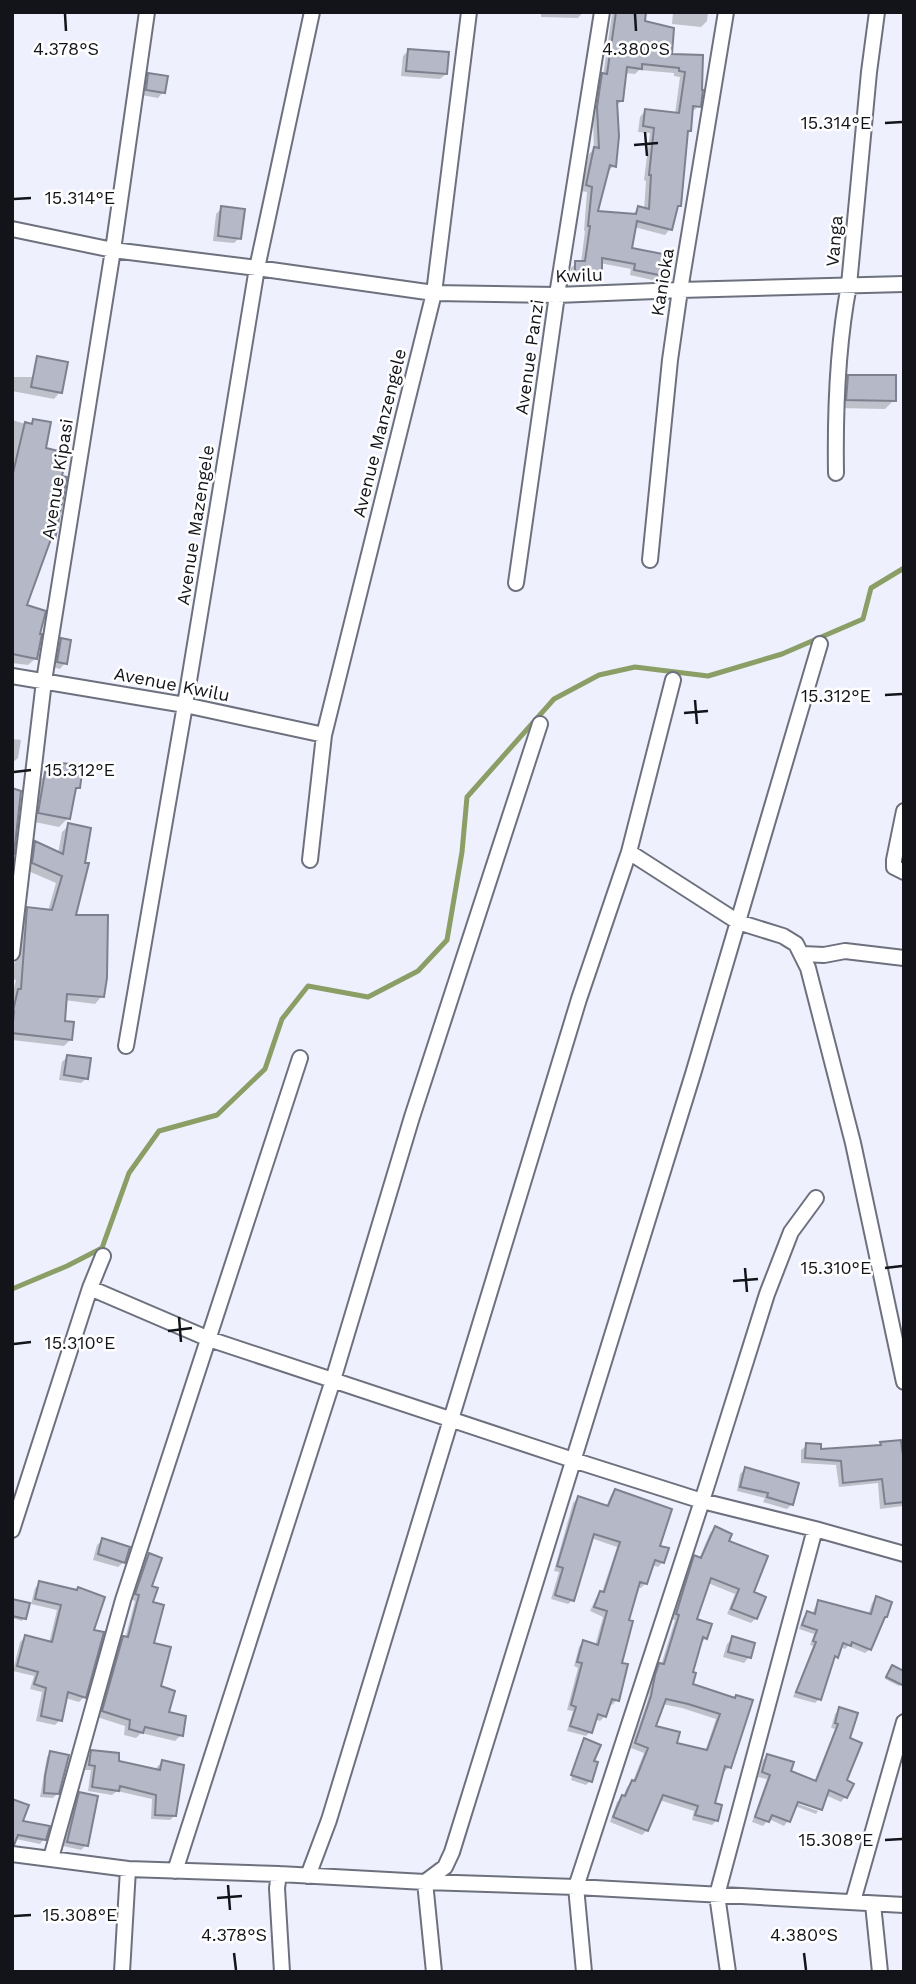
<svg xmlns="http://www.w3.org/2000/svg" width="916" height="1984" viewBox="0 0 916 1984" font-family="'Work Sans',sans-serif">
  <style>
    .shadow { fill: #0003; fill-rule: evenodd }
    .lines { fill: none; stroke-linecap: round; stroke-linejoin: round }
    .stream { stroke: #8a9e65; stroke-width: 5 }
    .building { fill: #b5b8c7; stroke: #7d808e; stroke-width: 2; fill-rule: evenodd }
    .minor-casing { stroke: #6d717e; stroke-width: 18 }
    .minor { stroke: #fff; stroke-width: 14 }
    .ticks { fill: none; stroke: #13141a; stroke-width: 2.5 }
    .labels { text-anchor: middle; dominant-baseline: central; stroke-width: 5; stroke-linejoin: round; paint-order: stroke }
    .street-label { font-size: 18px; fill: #13141a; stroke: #fff }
    .ticks-label { font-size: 18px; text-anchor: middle; fill: #13141a; stroke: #fff; stroke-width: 5; stroke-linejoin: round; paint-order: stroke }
  </style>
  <rect width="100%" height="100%" fill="#eef1fd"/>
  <!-- shadow -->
  <path class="shadow" d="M541,12h42l-5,6 -37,-1z
    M608,12h36l-1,11 27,32 31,2 -2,49 -6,5h-2l-2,19 -3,3 -6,72 -5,5 -5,19 -5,6 -31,-8 -4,22 32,26 -5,6 -27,-6 1,-6 -31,-6v13l-5,6h-24v-14l5,-5h5l4,-32h-1l3,-39 -6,-1 8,-37 5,-5 -1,-31 5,-37 5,-5 9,-62zM639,70l35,3v3l6,1 -5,37 -30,-3 -5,6 -2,15 12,1 -6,47 2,1 -2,29 -5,-2 -6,6 -37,-2 11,-41h1l6,-5 2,-60 6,-5 3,-28 10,1z
    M673,12h35l-1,9 -6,6 -29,-3z
    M408,51l38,23 -6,5 -39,-3 2,-20z
    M149,75l14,17 -5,6 -17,-3 2,-15z
    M222,208l17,30 -5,5 -21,-2 3,-27z
    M848,376l46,24 -9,9 -47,-1 2,-23z
    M12,377h34l14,15 -6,7 -42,-8z
    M12,420l17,5 5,-5 10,29 16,28 -7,62 -7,7 -21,60 11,52 -8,7 -16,-2z
    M61,639l4,24 -5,6 -8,-2 4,-22z
    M12,739l9,1 -3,18 -6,5z
    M61,765l18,22 -6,6 -5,25 -9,9 -29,-6 7,-38 9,-9 6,1z
    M69,825l5,91 28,80 -7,8 -31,-4 -1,23 8,16 -7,7 -52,-6v-44l4,-16 -4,-1v-15l3,-1 6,-47 7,-7 20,2 8,-28 -30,-13 2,-20 7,-7 23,11 4,-22z
    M67,1057l20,21 -6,5 -22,-3 3,-18z
    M881,1444l23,18 -1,44 -23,3 -2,-26 -39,4 -3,-22 -35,-2v-13l6,-5 12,6 59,-4z
    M745,1469l47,35 -5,5 -24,-7 2,-4 -28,-7 3,-17z
    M615,1491l43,56 5,15 -5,5 -6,-2 -6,18 -5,5 -4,-1 -11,34 -7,43 -2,36 -5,5 -3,-1 -4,12 -5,5 -6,-2 -4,13 -4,4 -19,-5 6,-20 -6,-1 11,-42 -4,-2 5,-19 4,-5 12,4 8,-29 -13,-6 6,-13 6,-6 15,-45 -26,-9 -18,62 -5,4 -17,-5 8,-27 -5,-1 19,-68 5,-5 28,9 5,-12z
    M715,1528l12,14 25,51 4,25 -5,5 -24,-9 8,-20 -27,-11 -14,37 12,18 -5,5 -10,30v13l43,14 -5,67 -5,5 -2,-1 -9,33 4,16 -5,5 -20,-5 2,-9 -35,-11 -12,30 -5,5 -32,-13 7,-20 6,-5 4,-10 6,-6 11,-28 -13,-5 16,-46 8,-32 6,-5 14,-45 -3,-1 18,-57 5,-5 4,2 11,-26zM662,1704l20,4 34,11 -11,33 -30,-8 -21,-17z
    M103,1540l21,22 -6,5 -25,-7 4,-15z
    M149,1555l3,89 14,69 15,22 -6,6 -34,-8 -5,5 -12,-3 1,-9 -28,-9 21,-73 7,-5 10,-38 -4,-2 12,-39z
    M40,1583l52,48 -8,66 -5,5 -14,-4 -5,22 -5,5 -19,-4 6,-29 -12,-3 4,-13 -21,-5 7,-29 5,-5 24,6 8,-33 -26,-6 4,-16z
    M876,1598l-6,51 -5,4 -17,-7 -3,3 -5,-2 -4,10 -5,5 -12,37 -4,4 -22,-6 20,-51 -3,-1 4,-11 -15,-5 4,-11 4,-5 5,2 3,-8 4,-5 49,13 4,-12z
    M12,1603l12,15 -2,3 -10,-3z
    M733,1638l16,19 -5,6 -21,-6 4,-13z
    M890,1669l11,15 -2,2 -14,-7z
    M840,1709l8,30 -3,42 6,3 -6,13 -4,5 -16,-7 -34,2 -1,4 28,10 -2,3 -21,-8 -7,15 -4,5 -15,-7 -6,7 -11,-4 15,-43 -9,-2 5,-17 4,-4 22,16 25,10 21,-53 -4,-1 4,-14z
    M585,1740l6,22 -1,19 -4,4 -15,-5 13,-38h-2z
    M92,1752l25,10 39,9 1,-4 5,-5 13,53 -5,5 -19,-1 1,-20 -35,-8 -5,4 -24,-4 3,-21h-6l2,-13z
    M51,1753l6,41 -4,4 -13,-1 7,-40z
    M80,1794l6,51 -5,5 -18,-4 12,-47z
    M21,1822l23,17 -4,5 -24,-5z"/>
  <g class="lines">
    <!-- stream -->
    <path class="stream" d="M12,1289l55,-23 35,-18 27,-75 30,-42 58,-16 48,-46 17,-50 26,-33 60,11 50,-26 29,-31 15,-88 5,-55 87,-98 45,-24 36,-8 73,9 74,-22 81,-35 8,-31 33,-20"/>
  </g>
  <!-- building -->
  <path class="building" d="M616,12h30l-1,9 29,7 -2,26 31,1 -1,35h1l-2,17 -8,-1 -2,25h-3l-7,75h-3l-6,24 -35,-9 -5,27 36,7 -4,21 -30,-6 1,-6 -33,-6v19h-27v-16h10l5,-35h-2l4,-39 -6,-2 8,-38 5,1 -2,-41 5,-34 5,1zM642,64l37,4v3l6,1 -6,41 -34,-4 -2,17 11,2 -5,47h2l-2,34 -11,-3 -2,8 -38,-3 12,-46 6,2 3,-31 -2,-35h6l4,-34 15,2z
    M408,49l41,3 -2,22 -41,-3z
    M148,73l20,3 -3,17 -19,-3z
    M221,206l24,3 -4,30 -23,-3z
    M37,356l31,6 -6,31 -31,-6z
    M848,375h48v26l-50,-1z
    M33,419l18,3 -5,26 21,5 -5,23 5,1 -12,63 -4,-1 -24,66 19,6 -6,23h2l-5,25 -25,-5v-177l13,-55 7,2z
    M61,638l10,2 -4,24 -10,-2z
    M60,763l23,2 -3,23h-4l-6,31 -32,-6 7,-41 14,3z
    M12,788l9,3 -7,63h-2z
    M68,823l23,5 -6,35h4l-13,52h32l-1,63 -3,19 -37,-3 -2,27 9,1 -2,18 -60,-7 2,-22h-1l5,-22h3l6,-82 25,3 10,-34 -30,-13 3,-22 28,13z
    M67,1055l24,3 -3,21 -24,-4z
    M901,1440l3,23v39l-19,2 -3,-25 -39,4 -2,-22 -36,-3 1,-15 15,1v5l60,-4 -1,-3z
    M745,1467l54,16 -6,22 -26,-8 1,-4 -28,-6z
    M615,1489l57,20 -12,37 9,2 -5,15 -9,-3 -8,24 -7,-2 -11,38 4,1 -11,42 6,1 -9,37 -7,-2 -6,18 -8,-3 -6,19 -22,-7 6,-19 -5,-2 11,-42 -5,-1 6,-22 15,5 9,-34 -13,-4 6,-16 4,1 16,-50 -26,-8 -20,67 -19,-6 8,-27 -6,-2 21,-70 30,10z
    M715,1526l17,8 -3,7 39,15 -14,36 12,5 -9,22 -26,-10 8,-20 -28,-11 -14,41 15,5 -5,15 -4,-2 -10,35 3,1 -3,11 42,14 1,-3 17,5 -22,68 -6,-2 -10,37 7,2 -4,16 -23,-6 3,-9 -35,-11 -15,36 -35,-14 9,-22 3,1 7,-16 3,1 13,-33 -13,-5 16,-47 4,-21 4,-12 5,1 15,-49 -3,-1 18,-59 7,3zM666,1699l22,5 32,10 -13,36 -30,-7 3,-11 -24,-6z
    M102,1538l28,9 -5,16 -27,-9z
    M149,1553l13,5 -10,28 6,2 -5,14 11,3 -10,38 17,4 -10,39 14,5 -6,21 17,4 -3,20 -38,-9 -2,6 -14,-4 1,-9 -28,-9 21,-75 5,1 11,-42 -4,-1z
    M39,1581l38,9 1,-3 27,10 -11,33 10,2 -18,66 -18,-6 -6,29 -21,-5 5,-28 -12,-4 4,-12 -21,-6 8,-31 27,7 9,-37 -26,-6z
    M876,1596l16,6 -5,15h-2l-14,33 -19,-8 -1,4 -8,-3 -5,15 -3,-2 -14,44 -25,-8 20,-50 -3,-1 4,-11 -15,-5 5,-14 8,3 3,-14 53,14z
    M12,1599l18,4 -4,16 -14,-3z
    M732,1636l23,7 -4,15 -23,-6z
    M892,1665l12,6v15l-18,-9z
    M839,1707l19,6 -8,25 12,5 -15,37 7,4 -7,14 -18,-8 -7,20 -24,-8 -8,20 -18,-7 -3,7 -14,-5 15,-42 -8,-3 5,-18 27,8 -3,9 25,10 22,-57 -3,-1z
    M584,1738l17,7 -7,16 4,1 -6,20 -21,-7z
    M91,1750l28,3v8l41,9 2,-10 22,5 -8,51 -21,-1 1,-20 -36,-9 -1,5 -27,-4 3,-21 -6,-1z
    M50,1751l19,4 -10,39 -15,-1 1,-17z
    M79,1792l19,4 -10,50 -21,-4z
    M12,1799l17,6 -6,16 27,5 -4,14 -28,-5 -4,10 -2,-1z"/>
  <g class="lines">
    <!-- minor casing -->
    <g class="minor-casing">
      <path id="minor" d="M12,229l101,21 144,18 177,25 123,2 123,-5 224,-6
        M836,473c-1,-63 1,-126 13,-188l20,-213 8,-60
        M650,560l20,-200 10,-70 46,-278
        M516,583l41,-288 45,-283
        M12,676l173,29 139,30
        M904,811l-10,49v7l10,5
        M629,852l109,70 45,14 13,8 12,24 45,175 51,239
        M310,860l14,-125 110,-442 35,-281
        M12,953l32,-272 69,-431 34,-238
        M802,954l22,1 21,-4 59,7
        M126,1046l59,-341 72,-437 55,-256
        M90,1288l119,51 364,121 129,41 113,28 89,25
        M12,1530l78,-242 13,-32
        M12,1854l116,15 151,5 146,8 151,5 328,18
        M51,1858l72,-258 177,-542
        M175,1871l158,-491 79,-263 128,-393
        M279,1874l-2,14 5,84
        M308,1876l21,-56 250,-821 50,-147 44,-172
        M853,1901l51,-179
        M873,1904l7,68
        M122,1972l6,-103
        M434,1972l-9,-90 20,-15 7,-15 241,-778 127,-430
        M584,1972l-8,-85 126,-386 65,-207 24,-62 25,-34
        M728,1972l-11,-77 98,-366"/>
    </g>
    <!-- minor -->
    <use href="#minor" class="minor"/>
  </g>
  <!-- ticks -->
  <path class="ticks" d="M65,14l1,17M635,14l1,17M885,123l17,-1M645,132l2,24M634,145l24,-2M14,199l17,-1M885,695l17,-1M695,700l2,24M684,713l24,-2M14,772l17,-2M745,1268l2,24M885,1268l17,-2M733,1281l25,-2M179,1317l2,25M168,1331l24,-3M14,1344l17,-2M885,1840l17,-1M228,1885l2,25M217,1898l25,-2M14,1916l17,-1M234,1953l2,17M804,1953l2,17"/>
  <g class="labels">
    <!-- street labels -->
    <g class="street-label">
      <text transform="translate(834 241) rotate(-85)">Vanga</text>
      <text transform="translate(579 275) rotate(-2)">Kwilu</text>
      <text transform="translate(662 282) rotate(-81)">Kanioka</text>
      <text transform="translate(529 357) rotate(-82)">Avenue Panzi</text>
      <text transform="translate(379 433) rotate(-76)">Avenue Manzengele</text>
      <text transform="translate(57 479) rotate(-81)">Avenue Kipasi</text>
      <text transform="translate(195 525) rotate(-81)">Avenue Mazengele</text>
      <text transform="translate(172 684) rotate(11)">Avenue Kwilu</text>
    </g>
  </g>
  <g class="ticks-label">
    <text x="66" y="55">4.378°S</text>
    <text x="636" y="55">4.380°S</text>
    <text x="836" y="129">15.314°E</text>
    <text x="80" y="204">15.314°E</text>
    <text x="836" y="702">15.312°E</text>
    <text x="80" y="776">15.312°E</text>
    <text x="836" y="1274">15.310°E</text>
    <text x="80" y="1349">15.310°E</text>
    <text x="836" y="1846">15.308°E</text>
    <text x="80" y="1921">15.308°E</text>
    <text x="234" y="1941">4.378°S</text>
    <text x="804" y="1941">4.380°S</text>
  </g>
  <!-- border -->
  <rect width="916" height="1984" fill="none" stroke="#13141a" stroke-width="28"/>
</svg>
